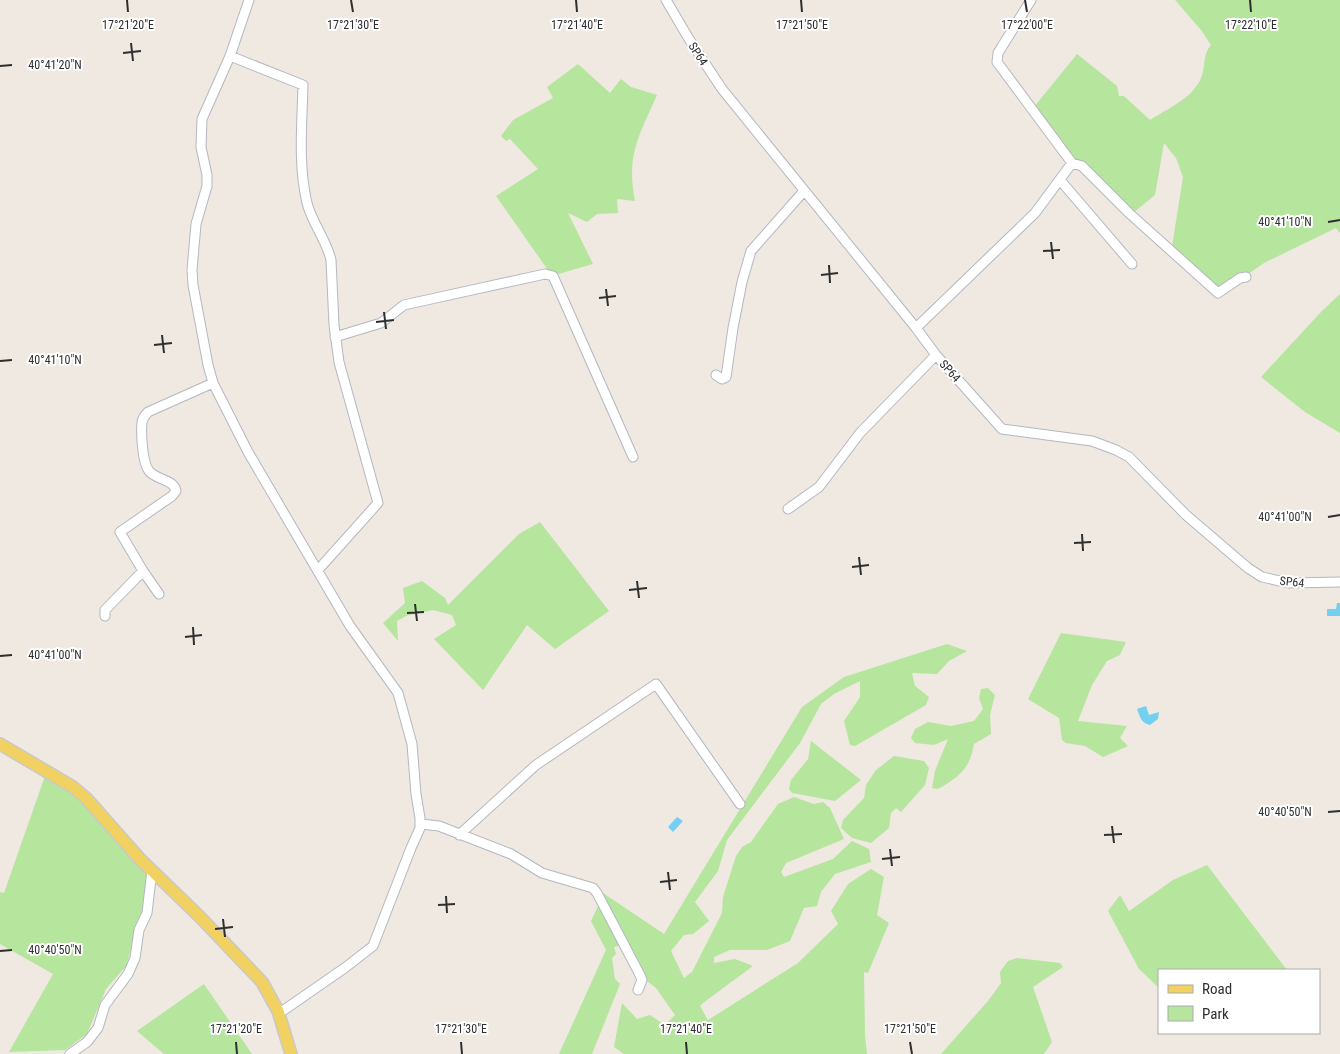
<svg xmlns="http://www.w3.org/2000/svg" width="1340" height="1054" viewBox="0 0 1340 1054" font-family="'Roboto Condensed',sans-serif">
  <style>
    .green { fill: #b6e59e }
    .water { fill: #75cff0 }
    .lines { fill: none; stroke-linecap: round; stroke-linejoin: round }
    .minor-casing { stroke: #b4b7c1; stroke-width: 11 }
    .major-casing { stroke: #c9c9c9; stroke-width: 14 }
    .minor { stroke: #fff; stroke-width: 9 }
    .major { stroke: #f2d163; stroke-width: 11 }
    .ticks { fill: none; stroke: #2e2e2e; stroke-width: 2 }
    .labels { text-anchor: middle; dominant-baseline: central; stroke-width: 4; stroke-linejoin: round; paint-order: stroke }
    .street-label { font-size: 12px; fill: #2e2e2e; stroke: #fff }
    .ticks-label { font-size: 12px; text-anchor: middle; fill: #2e2e2e; stroke: #fff; stroke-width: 4; stroke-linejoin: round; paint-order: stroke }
  </style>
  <rect width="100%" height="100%" fill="#efe9e1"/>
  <!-- green -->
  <path class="green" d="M1175,0h165v233l-4,-5 -72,35 -39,27 -10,1 -44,-38 12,-76 -7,-19 -12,-15 -9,52 -22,18 -60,-52 -39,-54 43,-53 40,32 2,10h5l26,24c17,-11 43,-22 51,-42 5,-11 1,-23 10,-33l-10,-15z
    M578,64l32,29 11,-14 10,8 26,8c-18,41 -31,60 -22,106l-18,-2 1,14 -21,1 -10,8 -19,-9 25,51 -38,11 -5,-2 -54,-77 42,-27 -28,-30 -4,2 -5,-5 12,-16 40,-22 -6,-11z
    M1340,294v139l-35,-21 -44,-35 59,-64z
    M540,522l69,89 -54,38 -28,-24 -44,65 -49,-51 22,-14 -4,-10 -19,-5 -27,6 -9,5 1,20 -15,-18 22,-20 -2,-15 19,-7 23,17 3,7 71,-71z
    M1061,633l65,9 -6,13 -13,6 -15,24 -14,36 49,5 -7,12 8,8 -25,11 -18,-11 -19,-3 -4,-3 -3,-22 -31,-19z
    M947,644l20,7 -18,10 -12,13 -25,-1 3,13 14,11 -3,8 -71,41 -5,-1 -6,-24 16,-24v-16l-26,13 -13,10 -21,39 -73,97 -9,31 -23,31 14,19 -16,13 -9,1 -13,16 13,27 8,-6 30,-59 1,-16 13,-41 6,-9 9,-5 27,-38 16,-7 20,7 9,-2 7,6 14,31 -58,24 -5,9 3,5 49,-18 19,-18 17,8 2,13 -36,12 -14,18 -4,14 -13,2 -14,33 -23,9h-37l-16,7v6l21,-4 18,7 -50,37 -3,3 8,14 90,-57 40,-39 -7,-13 17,-27 23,-15 13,8 -7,38 12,8 -21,50 -4,-1 1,63 2,19h-243l-10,-7 8,-44 15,16 13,-4 15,10 10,-10 -19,-27 -12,-9 -19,-35 -11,3 2,7 -4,4 3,21 5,5 -28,70h-33l47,-104 -15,-29 9,-19 -3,-13 67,45 138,-227 42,-30z
    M988,688l7,7 -5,20 1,19 -17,10c-4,25 -15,33 -36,45l-6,-1 3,-17 13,-32 -14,6 -19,-2 -4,-5 4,-9 13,-7 23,4 23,-5 9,-12 -4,-11 2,-9z
    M811,741l50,39 -26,21 -43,-8 -3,-4 2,-9 17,-21z
    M894,756l30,5 5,7 -4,17 -24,27 -5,-4 -5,5 -2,15 -18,15 -19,-5 -11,-10 2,-8 21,-22 2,-13 10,-15z
    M45,776l32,19 72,78 -2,24 -21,69 -20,23 -19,45 -22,16 -56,2 44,-78 -53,-30v-52l4,1z
    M1207,865l80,105h-128v18l-20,-19 -31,-58 12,-16 9,16 44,-31z
    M1017,958l43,5 3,4 -30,20 19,55 -8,12h-103l47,-53 13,-18 -1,-11 8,-11z
    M204,984l48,70h-88l-27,-23z"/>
  <!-- water -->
  <path class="water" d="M1337,603h3v13h-13v-7h9z
    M1146,706l3,9 10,-3 -1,7 -8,6c-9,-2 -10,-8 -13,-16z
    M677,817l6,4 -10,11 -5,-5z"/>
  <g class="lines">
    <!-- minor casing -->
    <g class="minor-casing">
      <path id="minor" d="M249,0l-19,56 -28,63 -1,28 6,28v11l-11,38 -4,46 1,15 15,80 5,18 35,69 102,174 48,67 14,51 4,50 4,24v10l-9,20 -38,98 -27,21 -62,43 -6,1
        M666,0l23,39 33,50 194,239 20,27 66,74 90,12 24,9 13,7 57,58 62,53 14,9 27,6 51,-1
        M230,56l73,29c-1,39 -5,80 4,118 5,20 19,36 24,57l3,65 5,37 39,141 -60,67
        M1072,163l10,3 47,47 89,80 22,-15 6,-1
        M1060,180l72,84
        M916,328l119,-115 37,-50 -75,-101 1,-9 33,-53
        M335,337l46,-14 23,-18 141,-31 8,2 80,181
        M716,375l6,4 4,-2 7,-49 9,-46 9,-31 53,-60
        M788,509l31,-22 41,-54 76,-78
        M159,594l-16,-23 -23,-39 52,-36 4,-5c-2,-12 -20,-11 -27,-20 -7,-9 -8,-38 -7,-49 1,-5 3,-7 6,-10l65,-29
        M105,616v-6l38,-39
        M421,824l18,2 72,28 31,19 51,15 4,5 43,82 2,5 -4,10
        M459,835l77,-70 120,-81 84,120
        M70,1054l17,-12 11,-14 7,-23 23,-31 4,-9 3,-7 4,-28 8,-17 5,-43"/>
    </g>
    <!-- major casing -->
    <g class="major-casing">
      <path id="major" d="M0,744l73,43 13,11 53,60 60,58 63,66 16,29 13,43"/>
    </g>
    <!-- minor -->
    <use href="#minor" class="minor"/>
    <!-- major -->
    <use href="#major" class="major"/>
  </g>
  <!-- ticks -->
  <path class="ticks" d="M127,0l1,12M351,0l2,12M576,0l1,12M801,0l1,12M1025,0l2,12M1250,0l1,12M131,43l2,18M123,53l18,-2M0,66l12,-1M1328,222l12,-2M1051,242l2,17M1043,251l17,-1M829,265l1,18M821,275l17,-2M606,289l2,17M599,298l17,-2M384,312l2,17M376,322l18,-2M162,335l2,18M154,345l18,-2M0,361l12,-1M1328,517l12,-2M1082,534l1,17M1074,543l17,-1M859,557l2,18M852,567l17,-2M637,581l2,17M629,590l18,-2M415,604l2,17M407,613l17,-1M193,627l1,18M185,637l17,-2M0,656l12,-1M1328,812l12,-1M1112,826l2,17M1104,835l18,-1M890,849l2,17M882,859l18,-2M668,872l2,18M660,882l17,-2M446,896l1,17M438,905l17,-1M223,919l2,18M215,929l18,-2M0,951l12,-1M236,1042l1,12M461,1042l1,12M686,1042l1,12M910,1042l2,12"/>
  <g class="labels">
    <!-- street labels -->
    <g class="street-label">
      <text transform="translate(698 54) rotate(57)">SP64</text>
      <text transform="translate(950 371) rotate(48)">SP64</text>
      <text transform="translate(1292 582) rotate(6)">SP64</text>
    </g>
  </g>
  <g class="ticks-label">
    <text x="128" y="29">17°21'20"E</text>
    <text x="353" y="29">17°21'30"E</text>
    <text x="577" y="29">17°21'40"E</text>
    <text x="802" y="29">17°21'50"E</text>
    <text x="1027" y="29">17°22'00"E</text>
    <text x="1251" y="29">17°22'10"E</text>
    <text x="55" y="69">40°41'20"N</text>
    <text x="1285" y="226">40°41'10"N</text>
    <text x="55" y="364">40°41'10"N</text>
    <text x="1285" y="521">40°41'00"N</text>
    <text x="55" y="659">40°41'00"N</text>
    <text x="1285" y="816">40°40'50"N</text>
    <text x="55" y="954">40°40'50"N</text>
    <text x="236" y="1033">17°21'20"E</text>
    <text x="461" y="1033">17°21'30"E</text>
    <text x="686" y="1033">17°21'40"E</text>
    <text x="910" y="1033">17°21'50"E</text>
  </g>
  <!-- legend -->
  <rect x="1158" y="969" width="162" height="65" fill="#ffffff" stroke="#ababab"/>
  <rect x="1168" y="985" width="25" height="8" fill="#f2d163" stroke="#ababab"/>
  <text x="1202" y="994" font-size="15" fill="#2e2e2e">Road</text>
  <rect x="1168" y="1006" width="25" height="15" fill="#b6e59e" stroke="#ababab"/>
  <text x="1202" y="1019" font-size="15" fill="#2e2e2e">Park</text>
</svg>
